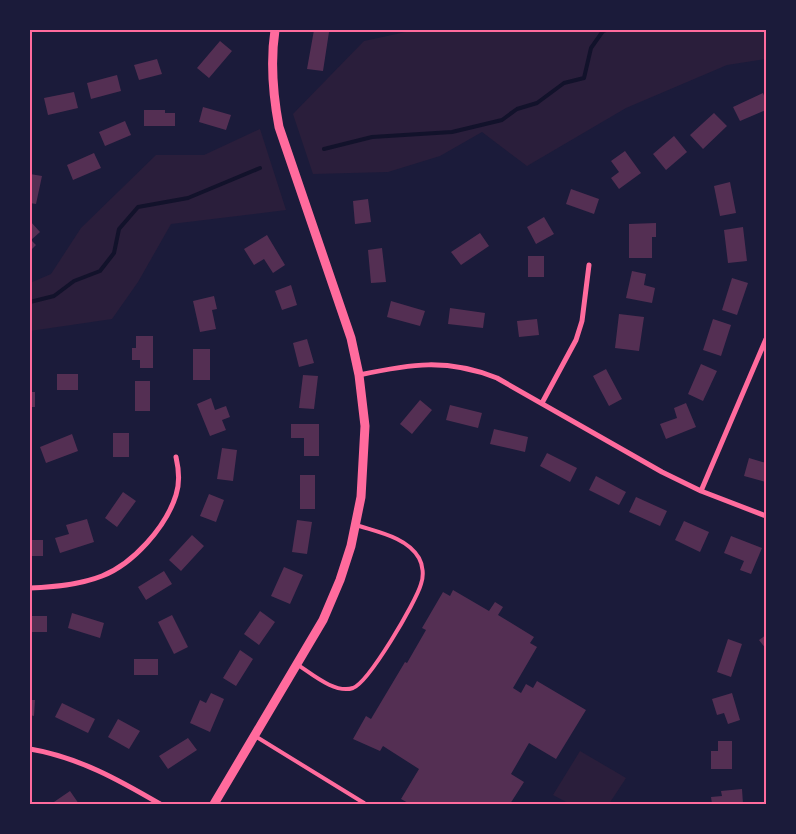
<svg xmlns="http://www.w3.org/2000/svg" width="796" height="834" viewBox="0 0 796 834" font-family="Karla,sans-serif">
  <style>
    .green { fill: #2a1e3b }
    .lines { fill: none; stroke-linecap: round; stroke-linejoin: round }
    .stream { stroke: #12122b; stroke-width: 4 }
    .building { fill: #542f53 }
    .service { stroke: #ff6b9d; stroke-width: 4 }
    .minor { stroke: #ff6b9d; stroke-width: 5 }
    .tertiary { stroke: #ff6b9d; stroke-width: 9 }
    .neatline { fill: none; stroke: #ff6b9d; stroke-width: 2 }
  </style>
  <rect width="100%" height="100%" fill="#1b1b3a"/>
  <!-- green -->
  <path class="green" d="M415,30h351v29l-39,6 -101,43 -99,58 -45,-34 -42,24 -52,16 -75,2 -20,-60 71,-73z
    M260,129l26,81 -115,14 -33,58 -26,37 -82,12v-48l21,-9 30,-46 75,-73h48z
    M580,751l46,27 -17,26h-39l-17,-9z"/>
  <g class="lines">
    <!-- stream -->
    <path class="stream" d="M324,149l48,-12 80,-5 50,-12 15,-11 20,-6 27,-20 20,-5 7,-30 12,-17 3,-1
      M30,302l24,-6 20,-15 26,-10 14,-18 5,-24 19,-22 50,-9 72,-30"/>
  </g>
  <!-- building -->
  <path class="building" d="M314,30l15,2 -6,39 -16,-2z
    M220,41l12,10 -23,27 -12,-10z
    M157,59l5,15 -23,6 -5,-15z
    M117,75l4,16 -30,8 -4,-16z
    M74,92l4,16 -30,7 -4,-17z
    M763,93l3,8v9l-26,11 -7,-14z
    M203,107l28,8 -5,15 -27,-8z
    M144,110h21v3h10v13h-31z
    M714,113l13,13 -24,23 -13,-14z
    M125,121l6,14 -26,11 -6,-14z
    M674,136l13,16 -21,18 -13,-16z
    M625,151l16,22 -22,16 -8,-11 8,-6 -8,-11z
    M94,153l7,15 -28,12 -6,-15z
    M30,174l12,2 -6,28 -6,-1z
    M730,182l6,31 -16,3 -6,-30z
    M571,189l28,10 -5,15 -28,-10z
    M368,199l3,23 -16,2 -2,-23z
    M544,217l10,17 -18,10 -9,-17z
    M30,221l10,11 -9,8 5,5 -6,6z
    M656,223v14h-4v21h-23v-34z
    M743,227l4,34 -19,2 -4,-33z
    M480,233l9,13 -28,19 -10,-13z
    M267,235l18,30 -12,8 -9,-14 -10,6 -10,-16z
    M382,248l4,34 -15,1 -3,-33z
    M528,256h16v21h-16z
    M632,271l14,3 -2,11 11,3 -3,15 -26,-5z
    M732,278l16,5 -11,32 -15,-5z
    M291,285l6,20 -15,5 -7,-19z
    M214,296l3,13 -5,1 4,19 -16,3 -7,-31z
    M391,301l34,10 -5,15 -33,-9z
    M450,308l35,5 -2,15 -35,-4z
    M619,314l25,3 -5,34 -24,-3z
    M537,319l2,16 -20,2 -2,-16z
    M713,319l18,6 -10,31 -18,-6z
    M136,336h17v32h-13v-8h-8v-12h4z
    M307,339l7,24 -15,4 -6,-24z
    M193,349h17v31h-17z
    M701,364l16,7 -14,30 -15,-7z
    M606,369l16,30 -13,7 -16,-30z
    M57,374h21v16h-21z
    M303,375l15,1 -4,33 -15,-1z
    M135,381h15v30h-15z
    M30,392h5v15h-5z
    M211,398l4,12 11,-4 4,11 -8,3 4,10 -16,6 -13,-32z
    M420,400l12,10 -20,24 -12,-10z
    M686,403l10,24 -30,12 -6,-15 17,-6 -3,-10z
    M450,405l32,8 -4,15 -32,-8z
    M291,424h28v32h-15v-18h-13z
    M494,429l34,8 -3,15 -35,-8z
    M113,433h16v24h-16z
    M72,434l6,17 -32,12 -6,-16z
    M222,448l15,2 -4,31 -16,-2z
    M547,453l30,15 -7,14 -30,-16z
    M749,458l17,5v19l-22,-6z
    M300,475h15v34h-15z
    M596,476l30,16 -7,13 -30,-15z
    M123,492l13,9 -19,26 -12,-9z
    M209,494l15,6 -8,22 -16,-6z
    M636,497l31,14 -7,15 -31,-14z
    M87,519l7,23 -34,11 -5,-15 14,-4 -3,-9z
    M297,520l15,2 -5,32 -15,-2z
    M684,521l25,11 -9,20 -25,-12z
    M192,535l12,11 -23,25 -12,-11z
    M731,536l31,12 -11,26 -11,-4 4,-9 -20,-8z
    M30,540h13v16h-13z
    M284,567l19,8 -13,29 -19,-8z
    M164,571l8,13 -26,16 -8,-13z
    M453,590l36,21 6,-9 8,5 -5,8 36,22 -4,6 7,4 -24,41 8,5 5,-9 7,4 4,-7 49,29 -30,49 -27,-16 -18,31 13,8 -14,22h-100l-9,-5 18,-30 -36,-23 -3,5 -27,-12 13,-23 5,3 34,-57 2,1 19,-33 -4,-2 21,-36 7,4z
    M260,611l15,11 -16,23 -15,-11z
    M72,613l32,10 -4,15 -32,-10z
    M172,615l16,32 -14,7 -16,-32z
    M30,616h17v16h-17z
    M766,635v14l-7,-9z
    M728,639l14,5 -11,33 -14,-5z
    M240,650l13,9 -17,27 -13,-8z
    M134,659h24v16h-24z
    M211,693l13,6 -14,33 -20,-9 10,-23 6,3z
    M732,693l8,27 -12,4 -4,-11 -7,2 -5,-16z
    M30,700h5l-1,16 -4,-1z
    M62,703l33,16 -7,14 -33,-16z
    M118,719l22,12 -11,18 -21,-12z
    M188,738l9,12 -29,19 -9,-13z
    M718,741h14v28h-21v-18h7z
    M742,789l1,15h-31l-1,-7 11,-1 -1,-5z
    M70,791l9,13h-28z"/>
  <g class="lines">
    <!-- service -->
    <path class="service" d="M298,665c14,9 37,29 55,23 16,-6 63,-86 68,-104 3,-8 2,-19 -2,-26 -12,-21 -42,-26 -63,-33
      M255,736l109,67"/>
    <!-- minor -->
    <path class="minor" d="M359,375c52,-11 87,-17 138,3l165,94 39,19 65,25
      M542,403l34,-63 6,-19 7,-56
      M701,491l65,-152
      M30,588c24,-1 49,-3 72,-12 31,-12 64,-49 74,-81 4,-12 3,-25 0,-38
      M30,749c48,8 89,31 130,55"/>
    <!-- tertiary -->
    <path class="tertiary" d="M214,804l109,-184 17,-40 11,-34 10,-49 4,-71 -6,-51 -8,-37 -72,-211c-6,-32 -9,-64 -4,-97"/>
  </g>
  <!-- border -->
  <rect width="796" height="834" fill="none" stroke="#1b1b3a" stroke-width="62"/>
  <rect x="31" y="31" width="734" height="772" class="neatline"/>
</svg>
